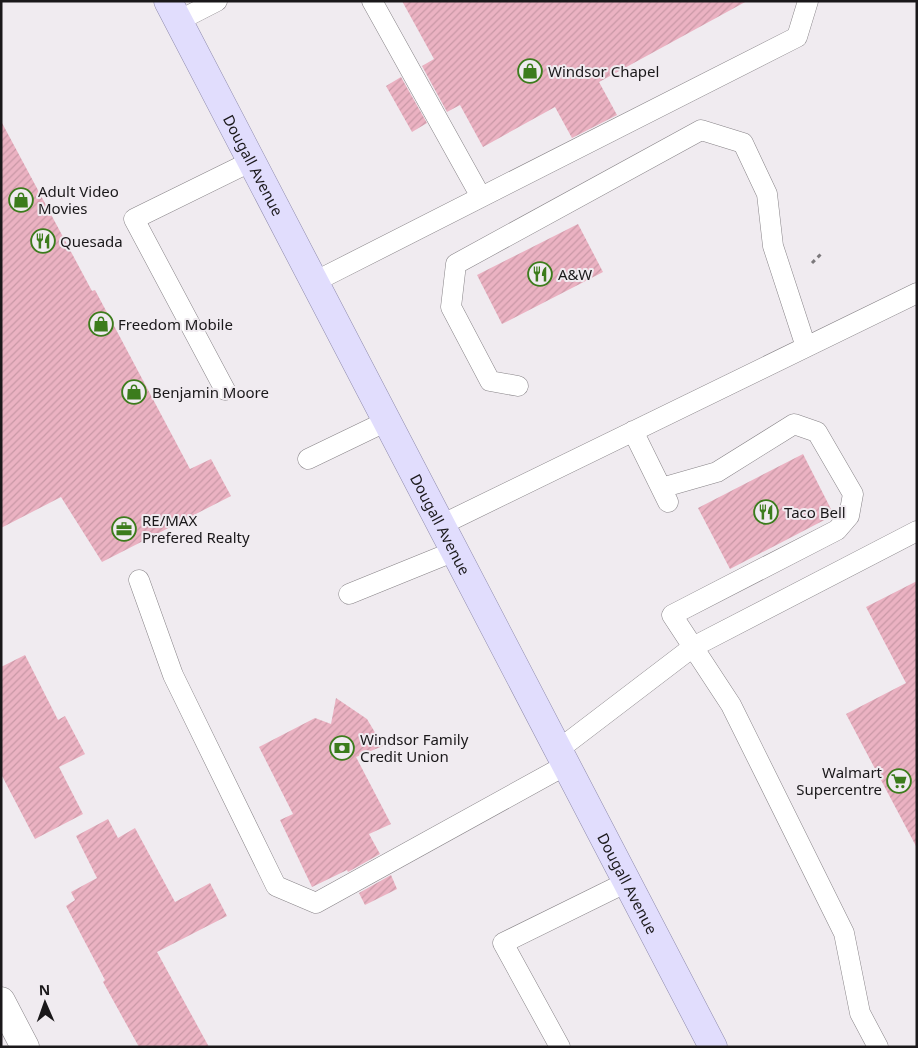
<svg xmlns="http://www.w3.org/2000/svg" width="918" height="1048" viewBox="0 0 918 1048" font-family="'Noto Sans',sans-serif">
  <style>
    .building { fill: url(#building-hatch) }
    .lines { fill: none; stroke-linecap: round; stroke-linejoin: round }
    .service-casing { stroke: #878387; stroke-width: 21 }
    .minor-casing { stroke: #878387; stroke-width: 29 }
    .primary-casing { stroke: #8e8aac; stroke-width: 29 }
    .path { stroke: #7b787b; stroke-width: 3; stroke-dasharray: 4 4; stroke-linecap: butt }
    .service { stroke: #fff; stroke-width: 20 }
    .minor { stroke: #fff; stroke-width: 28 }
    .primary { stroke: #e1ddfd; stroke-width: 28 }
    .labels { text-anchor: middle; dominant-baseline: central; stroke-width: 4; stroke-linejoin: round; paint-order: stroke }
    .poi-label { font-size: 15px; fill: #1a181a; stroke: #f0ebf0; text-anchor: start }
    .street-label { font-size: 15px; fill: #1a181a; stroke: #f0ebf0 }
  </style>
  <defs>
    <pattern id="building-hatch" width="6" height="6" patternUnits="userSpaceOnUse" patternTransform="scale(1.25)"><rect width="6" height="6" fill="#ebb2c2"/><path d="M-1 1l2-2M0 6l6-6M5 7l2-2" fill="none" stroke="#c998a6"/></pattern>
  </defs>
  <rect width="100%" height="100%" fill="#f0ebf0"/>
  <!-- building -->
  <path class="building" d="M402,1h345l-148,81 18,33 -45,23 -17,-31 -72,40 -23,-42 -13,7 -25,-46 12,-7z
    M401,77l26,46 -15,9 -26,-46z
    M1,121l91,170 3,-1 95,179 21,-10 20,37 -129,66 -41,-65 -60,31z
    M578,224l25,48 -101,52 -25,-49z
    M803,454l31,61 -104,54 -32,-61z
    M917,581v267l-71,-134 60,-31 -40,-76z
    M25,655l33,65 7,-4 20,38 -26,13 24,47 -48,25 -34,-65v-107z
    M336,698l31,21 16,27 -27,11 35,67 -22,10 11,20 -32,18 -1,-2 -35,17 -32,-67 13,-6 -34,-67 56,-29 16,6z
    M108,819l10,19 17,-10 40,74 35,-19 17,33 -70,36 52,95h-70l-36,-65 2,-2 -39,-74 9,-6 -4,-8 26,-14 -21,-42z
    M391,875l6,14 -32,16 -6,-12z"/>
  <g class="lines">
    <!-- service casing -->
    <g class="service-casing">
      <path id="service" d="M372,1l109,196
        M178,21l39,-20
        M314,282l483,-245 11,-36
        M518,386l-28,-5 -39,-74 5,-43 245,-134 42,13 24,51 6,52 33,101
        M225,390l-91,-171 118,-58
        M633,431l35,71
        M308,459l79,-38
        M661,488l56,-16 77,-48 23,8 36,62 -4,22 -12,14 -165,85 59,90 113,228 16,80 18,34
        M441,525l476,-232
        M139,580l34,95 103,211 40,17 250,-138
        M349,594l106,-43
        M558,750l135,-103 224,-116
        M560,1047l-57,-104 124,-61"/>
    </g>
    <!-- minor casing -->
    <g class="minor-casing">
      <path id="minor" d="M1,1001l24,46"/>
    </g>
    <!-- primary casing -->
    <g class="primary-casing">
      <g id="primary">
        <path id="s1" d="M168,1l545,1046"/>
      </g>
    </g>
    <!-- path -->
    <path class="path" d="M812,263l9,-9"/>
    <!-- service -->
    <use href="#service" class="service"/>
    <!-- minor -->
    <use href="#minor" class="minor"/>
    <!-- primary -->
    <use href="#primary" class="primary"/>
  </g>
  <!-- icons -->
  <defs>
    <g id="shop-ring" transform="scale(1.25)"><circle r="9.5" fill="#f0ebf0" stroke="#3c7c1c" stroke-width="1.5"/><path d="M-5-2.5h2.3a2.7 3.5 0 0 1 5.4 0H5L5.5 6h-11ZM-1.5-2.5h3a1.5 2.3 0 0 0-3 0Z" fill="#3c7c1c"/></g>
    <g id="restaurant-ring" transform="scale(1.25)"><circle r="9.5" fill="#f0ebf0" stroke="#3c7c1c" stroke-width="1.5"/><path d="M-5-6h1v4h1v-4h1v4h1v-4h1v5L-1.5 .5V6h-2V.5L-5-1ZM5-6V6H3V1.5H1.5Q1.5-4 5-6Z" fill="#3c7c1c"/></g>
    <g id="office-ring" transform="scale(1.25)"><circle r="9.5" fill="#f0ebf0" stroke="#3c7c1c" stroke-width="1.5"/><path d="M-6-3h4V-5.5h4V-3h4V5H-6ZM-1-4.5V-3h2v-1.5ZM-6 0V1H6V0Z" fill="#3c7c1c"/></g>
    <g id="bank-ring" transform="scale(1.25)"><circle r="9.5" fill="#f0ebf0" stroke="#3c7c1c" stroke-width="1.5"/><path d="M-6-4H6V4H-6ZM0-2.3a2.3 2.3 0 1 0 0 4.6a2.3 2.3 0 1 0 0-4.6Z" fill="#3c7c1c"/></g>
    <g id="supermarket-ring" transform="scale(1.25)"><circle r="9.5" fill="#f0ebf0" stroke="#3c7c1c" stroke-width="1.5"/><path d="M-6-5.5h2.5l.6 2H6L4.5 2H-2.5L-4.4-4H-6ZM-1.5 3.2a1.3 1.3 0 1 0 .1 0ZM3 3.2a1.3 1.3 0 1 0 .1 0Z" fill="#3c7c1c"/></g>
  </defs>
  <g fill-rule="evenodd">
    <use href="#shop-ring" x="530" y="71"/>
    <use href="#shop-ring" x="21" y="200"/>
    <use href="#restaurant-ring" x="43" y="241"/>
    <use href="#restaurant-ring" x="540" y="274"/>
    <use href="#shop-ring" x="101" y="324"/>
    <use href="#shop-ring" x="134" y="392"/>
    <use href="#restaurant-ring" x="766" y="512"/>
    <use href="#office-ring" x="124" y="529"/>
    <use href="#bank-ring" x="342" y="748"/>
    <use href="#supermarket-ring" x="899" y="781"/>
  </g>
  <g class="labels">
    <!-- poi labels -->
    <g class="poi-label">
      <text x="548" y="71">Windsor Chapel</text>
      <text x="38" y="191">Adult Video<tspan x="38" dy="17">Movies</tspan></text>
      <text x="60" y="241">Quesada</text>
      <text x="558" y="274">A&amp;W</text>
      <text x="118" y="324">Freedom Mobile</text>
      <text x="152" y="392">Benjamin Moore</text>
      <text x="784" y="512">Taco Bell</text>
      <text x="142" y="520">RE/MAX<tspan x="142" dy="17">Prefered Realty</tspan></text>
      <text x="360" y="739">Windsor Family<tspan x="360" dy="17">Credit Union</tspan></text>
      <text x="882" y="772" text-anchor="end">Walmart<tspan x="882" dy="17">Supercentre</tspan></text>
    </g>
    <!-- street labels -->
    <g class="street-label">
      <text stroke="none"><textPath href="#s1" startOffset="185">Dougall Avenue</textPath></text>
      <text stroke="none"><textPath href="#s1" startOffset="590">Dougall Avenue</textPath></text>
      <text stroke="none"><textPath href="#s1" startOffset="995">Dougall Avenue</textPath></text>
    </g>
  </g>
  <!-- border -->
  <rect width="918" height="1048" fill="none" stroke="#1a181a" stroke-width="5"/>
  <!-- north arrow -->
  <g transform="translate(45 1003) rotate(358)" stroke="#f0ebf0" stroke-width="4" paint-order="stroke">
  <path d="M0-4L9 19L0 12L-9 19Z" fill="#1a181a"/>
  <text y="-8" font-size="14" font-weight="bold" text-anchor="middle" fill="#1a181a">N</text>
  </g>
</svg>
